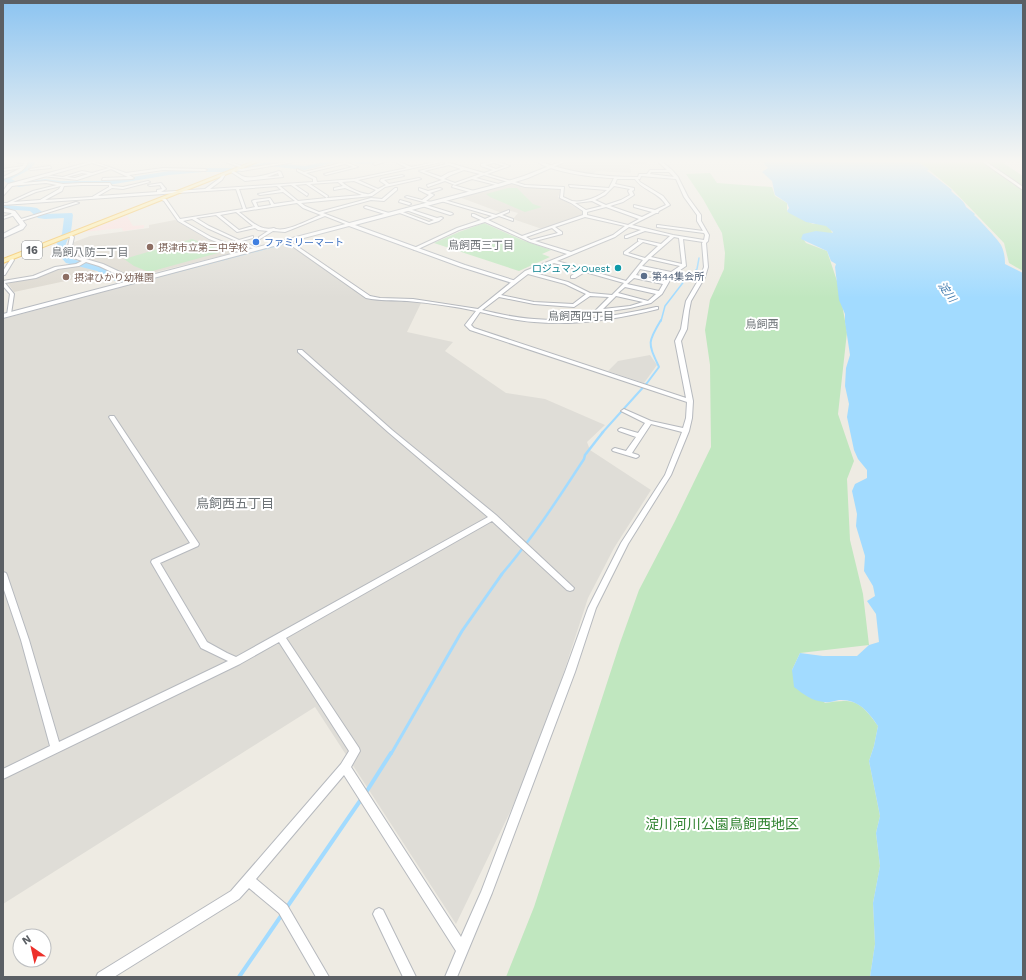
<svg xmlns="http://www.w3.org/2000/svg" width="1026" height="980" viewBox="0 0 1026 980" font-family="'Work Sans','Noto Sans JP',sans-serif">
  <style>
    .industrial { fill: #dfddd7 }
    .education { fill: #dedad1 }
    .medical { fill: #fce0de }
    .green { fill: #c0e7bf }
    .water { fill: #a2dbff }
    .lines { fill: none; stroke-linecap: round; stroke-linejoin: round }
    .stream-far4 { stroke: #a2dbff; stroke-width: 1.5 }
    .stream-far3 { stroke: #a2dbff; stroke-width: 2 }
    .stream-far2 { stroke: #a2dbff; stroke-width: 2.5 }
    .stream-far1 { stroke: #a2dbff; stroke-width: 3 }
    .stream { stroke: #a2dbff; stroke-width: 4 }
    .river { fill: #a2dbff; fill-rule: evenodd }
    .street-casing { stroke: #b6b9be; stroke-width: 2 }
    .secondary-casing { stroke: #b6bac0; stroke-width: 2 }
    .primary-casing { stroke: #f5c155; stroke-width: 2 }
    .street { fill: #fff; fill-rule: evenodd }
    .secondary { fill: #fff; fill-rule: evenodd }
    .primary { fill: #ffeda7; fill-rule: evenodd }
    .shop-dot { fill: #3f7fe0; stroke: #fff; stroke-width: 1.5 }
    .education-dot { fill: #8d6e63; stroke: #fff; stroke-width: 1.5 }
    .culture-dot { fill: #0f9aa8; stroke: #fff; stroke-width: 1.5 }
    .service-dot { fill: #5c6f8a; stroke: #fff; stroke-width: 1.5 }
    .labels { text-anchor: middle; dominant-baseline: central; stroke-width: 4; stroke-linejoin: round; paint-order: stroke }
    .far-shop-label { font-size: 10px; fill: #366cbe; stroke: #fff; text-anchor: start }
    .far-education-label { font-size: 10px; fill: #785e54; stroke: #fff; text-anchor: start }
    .far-culture-label { font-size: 10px; fill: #0d838f; stroke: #fff; text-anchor: end }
    .far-service-label { font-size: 10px; fill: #4e5e75; stroke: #fff; text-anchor: start }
    .far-neighbourhood-label { font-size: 11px; fill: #6c7276; stroke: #fff }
    .shield { fill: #fff; stroke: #8c8f92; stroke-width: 1 }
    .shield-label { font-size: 11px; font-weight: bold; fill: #5b5f64 }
    .far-water-label { font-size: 11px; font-style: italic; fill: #3a76ab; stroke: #fff }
    .neighbourhood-label { font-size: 13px; fill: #6c7276; stroke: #fff }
    .near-park-label { font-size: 14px; fill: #328432; stroke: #fff }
  </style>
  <rect width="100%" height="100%" fill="#eeebe3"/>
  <!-- industrial -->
  <path class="industrial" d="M570,161h74l2,3 -16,1 1,8 -33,-2 -9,4 -32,-8z
    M288,242l80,57 53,4 -14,29 46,10 -8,9 61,42 39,6 60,26 -18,17 3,8 61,40 -37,58 -26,50 -45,138 -32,74 -55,114 -141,-217 -312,197v-585z
    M650,355l7,10 -13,18 -36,-12 10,-10z"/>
  <!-- education -->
  <path class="education" d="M511,184l15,3 35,1 -3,9 24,14 1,5 -41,13 -29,-10 5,-6 -11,-3 -5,3 -43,-16z
    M175,220l27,16 35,16 -105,26 -24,-12 -33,-10 -3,-5v-8l18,-7 59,-8v-3z
    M79,265l19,6 -24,5 1,3 -61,13 -7,-10z"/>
  <!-- medical -->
  <path class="medical" d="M127,216l6,10 11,-1v3l-21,3 -1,-3 -39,4z"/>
  <!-- green -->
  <path class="green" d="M918,161h82l23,15v95l-14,-8 -5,-20 -53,-55z
    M710,173l7,10 55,4 3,9 12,7v8l26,13 7,-1 10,4 2,6h-8l-22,4 4,6 21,8 12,36 8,45 -9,82 16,47 -7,18 3,61 13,54 6,51 -69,8 -8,17 33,33c30,-5 35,-2 53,23l-4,20 -5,15 11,55 -4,17 4,33 -7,37 2,41 -5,33h-364l28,-70 86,-264 19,-53 36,-69 36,-74 -1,-82 -5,-35 5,-30 14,-31 1,-16 -3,-20 -19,-34 -17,-25z
    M508,188h9l16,16 9,3 -17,5 -35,-15 -4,-3z
    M484,223l38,17 29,10 -9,4 8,3 -31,14 -85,-28 25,-11z
    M192,239l28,11 -2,3 -69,19 -15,-6 -10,-7z"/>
  <!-- water -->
  <path class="water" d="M763,161l155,1 11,7 -2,2 2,1 23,18 -1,1c5,5 13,9 15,16l9,7 -1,1c5,4 26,27 27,30 3,6 4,12 4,19l18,9v704h-153l5,-33 -2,-41 7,-37 -4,-33 4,-17 -11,-55 5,-15 4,-20c-10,-15 -20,-27 -39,-26 -5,1 -10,3 -15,2 -12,-1 -21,-8 -30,-15l-2,-17 8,-17 23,3h34l12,-11 10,-3 -3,-28 -9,-13 8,-5 -2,-10 -9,-15 1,-15 -9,-30 1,-12 -5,-23 3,-7 12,-6v-8l-9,-11 -4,-9 -7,-33 2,-13 -4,-18 1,-18 4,-13 -5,-33v-8l-6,-14 -4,-33 1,-3 -5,-3 -4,-10 -26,-12 2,-5 13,-3 16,2 1,-1 -7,-6 -20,-4 -17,-9 -2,-2 2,-3 -2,-5 -12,-8 -3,-14 -10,-9 6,-4 -4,-4 1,-2z"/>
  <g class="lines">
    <!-- stream-far4 -->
    <path class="stream-far4" d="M124,282l2,3 161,-42
      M661,321l4,-15 20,-26 12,-11 2,-11"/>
    <!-- stream-far3 -->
    <path class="stream-far3" d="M602,433l45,-50 12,-16c-11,-24 -12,-24 2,-47"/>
    <!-- stream-far2 -->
    <path class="stream-far2" d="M501,575c31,-36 57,-76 83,-116l1,-4 18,-23"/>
    <!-- stream-far1 -->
    <path class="stream-far1" d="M391,754l71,-123 40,-57"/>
    <!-- stream -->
    <path class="stream" d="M365,794l26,-41
      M287,907l75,-109
      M239,977l44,-64"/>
    <!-- river -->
    <path class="river" d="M29,161l7,1 -7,8 -18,9 9,4 25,-4 15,2h48l61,-10 34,-3h33l33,-6 36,4 24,-5h11l-35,9 -36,-4 -33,6h-33l-34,3 -61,10h-48l-15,-2 -26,4 -14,-5 -2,-4 1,-2 21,-8z
      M349,161h37l-3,2 -24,1 -9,-2z
      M3,205l28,2 6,1 8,6 27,-1 1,2c-1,6 -1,14 -3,19 -4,11 -10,16 2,25l31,8 26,15 -5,3 -3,-1 -24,-13 -31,-8 -10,-11 1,-11 5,-7 2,-16 -19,1 -7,-1 -8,-7 -27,-2z"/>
    <!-- street casing -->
    <g class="street-casing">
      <path id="street" d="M14,161l14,1c-3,10 -16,14 -25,17v-2l18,-9 -18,3v-2l20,-3 1,-3 -9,-1z
        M68,161h4l-3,2z
        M92,161l34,12 37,-5 42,1 2,1 -2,1 -42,-1 -34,5 5,3 -2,1 -30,1 1,-2 25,-1 -17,-8 -34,11 -34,-4 2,-1 18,2 19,-6 10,2 17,-5 -17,-5zM82,173l6,1 -13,4 -8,-1z
        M223,161h4l18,6 -3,1z
        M294,161h6l-58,10 -9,-1z
        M383,161h4l-12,4 -2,-1z
        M394,161h3l14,6 30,-6h5l-88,19 20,9 8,-4 -6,-4 1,-2 21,-4 2,1 -20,4 5,4 30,-6 2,1 -36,8 -13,9 -71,7 4,3 14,6 52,-14 11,1 13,-11h2v2l-13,11 -13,-1 -48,13 26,10v2h-1l-23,-9 -40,16 -12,-1 -13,8h-1v-2l9,-6 -10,-1 -3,-2 -18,4 -21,-17 -20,3 13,8 30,14 14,-4v2l-11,3 15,7v2h-1l-49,-22 -15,-9 -9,2 28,16 35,14 1,1 -2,1 -36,-14 -31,-18 -14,-20 -4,-2 2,-1 4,1 14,20 63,-10 -7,-20 -233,16v-2h4l26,-12 24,-6 -11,-2 -37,3 1,-2 36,-3 17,3 19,-1h28l2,3 11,1 25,-6 2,1 -27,7 -11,-1 -14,8 59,-4v-2l5,-1 -2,-4 -10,1 -2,-1 13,-2 5,6 -5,3 44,-3 15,-11 3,-4 2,1 -3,5 -12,9 103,-7v-3l-16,-8v-2l7,3 41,-10 13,5 -32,8 -2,-1 29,-7 -8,-3 -39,9 10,5 1,4 37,-3 53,-11zM354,181l22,9c-3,2 -6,5 -9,4 -8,-1 -20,-7 -25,-12zM338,182l5,4 -9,2v2l11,-2 17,7 -35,3 1,-2 -18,-12zM306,184l21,14 -29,3 -18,-15 11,-1 16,11 1,-2 -13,-9zM82,185h27v2l-17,10 -47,3 17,-9 2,-5zM61,186l-2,3 -19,11 -27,2 23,-10zM277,186l4,4 -23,4 2,1 23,-3 12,9 -21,3 -4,-6 -16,2 -2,1 3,6 -9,2 -7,-20zM269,200l2,5 -13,2 -2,-5zM297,203l6,5 18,7c-11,4 -37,19 -47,13 -14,4 -24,-8 -35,-16zM236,212l17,14 -14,4 -19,-15z
        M494,161l16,5 -23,8 38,11 39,2 -1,10c3,1 6,3 9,4 11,2 27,-4 35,-11l-37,-3 -1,-2 40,3 5,-10c-19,0 -64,-6 -78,-17h3c31,12 63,16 97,16h2l1,-3h8l3,-4h17l-10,-9h4l11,9 6,7 10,20 13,18v6l8,14 -1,6 -2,2 2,24 -3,10 -14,24 -2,10 -2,18 -6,12 12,60 -1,17 -3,13 -18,44 -43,69 -32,64 -21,64 -83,221 -35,84h-12l11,-26 -112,-176 -88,104 31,26 42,72h-13l-37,-64 -30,-25 -10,11 -125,78h-18l2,-4 133,-82 110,-127 8,-13 -70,-109 -39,22 -237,115v-10l47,-23 -29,-106 -18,-53v-15l3,1 1,2 22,65 30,102 169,-81 -27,-13 -50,-86 1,-2 38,-17 -81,-126 1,-1h4l85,128 -1,2 -38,17 47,79 20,11 9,4 252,-140 -100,-85 -90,-80v-2h4l90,80 104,85 78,73 -1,2 -3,1 -3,-1 -75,-69 -206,117 73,110 1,3 -9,16 110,170 20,-45 84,-220 23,-64 33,-65 44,-68 17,-43 -31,-8 -19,29 6,2 1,1 -1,1 -2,1 -23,-7 -1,-1 1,-1 2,-1 11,3 10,-14 -17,-6 -1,-1 1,-1 2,-1 17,5 7,-10 -24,-12 3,-2 2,1 25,11 32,7 3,-10 1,-16 -217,-72 -5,-5 11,-14c-23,-5 -46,-8 -69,-10 -14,-1 -27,0 -41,-3l-81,-57 3,-1 82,56 10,2 33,1 65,10 47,-38 42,-17 -37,-12 -45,-20 -26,8 -43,20h-2v-2l43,-20 24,-8 -9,-4v-2h2l11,5 7,-3 -51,-15v-2l55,16 13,-5v2l-7,3 11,4v2l-14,-5 -11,4 34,16 61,-21v-4l-12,-8 -11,-5 1,-9 -36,-2 -41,-12 -8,3 26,7 -2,1 -28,-7 -17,6 -10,-4 -17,6 -1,-2 15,-5 -23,-9 27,-7 -2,-1 2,-1 38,11 9,-3 -12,-4v-2zM494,163l11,3 -9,3 -11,-4zM449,165l12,4 -13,4 -7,4 -17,-6zM464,170l16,4 -25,9 -11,-4 7,-4zM651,172h18l5,5 -24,-3zM641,176l35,3 8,18 13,18v6l6,10 -45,-6h-1v2l47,6 1,2 -1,5 -31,-5 -41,-10 24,-12h2l1,-2 11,-6 -7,-9 -23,-14 -2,-3h2zM617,179h18c8,12 24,13 31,26l-11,5 -21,-5v2l18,5 -10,5 -32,-11 13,-4 11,-7 -2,-4 2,-1v-2l-19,-4zM614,186l16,3 -2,2 2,4 -9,5 -15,5 -11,-5 10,-5zM592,201l10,5 -16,4 -11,-7zM606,207l33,12 -11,6 -41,-10v-3zM585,217l40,9 -12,9 -42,17 -36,-11 27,-7v-2l-7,-5zM629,227l12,3 -16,6v2h2l18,-7 25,5 -9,8 -23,-5v2h1l-15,11v2l19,6 -17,21 -69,-20 58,-24zM552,228l6,5 -27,7 -5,-3zM674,237l5,1 3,26 -31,-7zM683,239l20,3 -1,1 2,24 -4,10 -14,24 -2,10 -3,18 -6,12 11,57 -212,-70 -3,-3 9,-13c18,4 36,9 54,10 41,4 84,-3 124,-13v-2h-2c-40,9 -81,16 -122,12 -18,-1 -35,-5 -52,-9l17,-13 35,7 40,3 16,-11 19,1 -14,14v2h2l33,-5 21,-5 11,-9 11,-19 13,-9zM643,242l15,4 -13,12 -17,-5zM649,259l31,7 -9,6 -29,-6zM554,263l26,7 -9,6v2h4l10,-6 39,11 -12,12 -22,-2 -22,-11 -37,-10zM640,269l29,6 -4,6 -29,-6zM528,274l37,10 21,10 -13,10 -39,-2 -33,-7zM634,278l29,6 -4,7 -32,-7zM625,287l31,7 -8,7 -30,-8zM616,296l27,6 -13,4 -27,3z
        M981,161h4l38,26v3z
        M50,166l1,2 -20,2 -2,-1z
        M231,170c4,1 7,4 11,6 8,4 28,-2 37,-5l2,1 2,5 -38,4 -14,-9zM278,173l1,3 -12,1z
        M453,185l21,6 1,1 -2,1 -21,-6z
        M419,188l9,3 12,-3 2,1 -12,4 4,2 -8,6 6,1v2h-1l-26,-7 2,-1 15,4 7,-5 -10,-5z
        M400,200l10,3 1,1 -2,1 -10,-3z
        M76,202l3,1 -58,18 -3,-1z
        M423,204l29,9 1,1 -3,1 -28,-9 -1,-1z
        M366,206l23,7 1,1 -2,1 -23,-7 -1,-1z
        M406,208l31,10 4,-1 2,1 -4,3 -10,3 -32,-12 3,-1 29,11 5,-2 -28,-10z
        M14,213h1v2l-12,4v-2z
        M70,234l4,3 -3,14 4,4 4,2 24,7 34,16v2h-4l-34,-16 -13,-4 -7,4 -21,3 -22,9 -31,5 9,11 -3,20 -4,1 3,-21 -7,-8v-5l30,-5 22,-9 21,-3 6,-3 -11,-4 -4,-6 3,-14 -2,-2z
        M8,257h4l2,3 -9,15h-2v-4l7,-11 -2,-2z
        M379,908l4,2 33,67h-13l-30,-63 2,-4z"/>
    </g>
    <!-- secondary casing -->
    <g class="secondary-casing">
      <path id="secondary" d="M93,161h6l-87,25 -9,10v-5l5,-7z
        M562,161h5l-39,17 -26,8 -147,39 110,40 51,16v2h-4l-51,-16 -112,-41 -346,92v-4l495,-130 26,-8z
        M3,208l12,3 11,14 -3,4 -20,9v-4l17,-9 -9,-12 -8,-1z"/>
    </g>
    <!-- primary casing -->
    <g class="primary-casing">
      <path id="primary" d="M254,161h6l-257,102v-4z"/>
    </g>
    <!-- street -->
    <use href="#street" class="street"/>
    <!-- secondary -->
    <use href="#secondary" class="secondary"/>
    <!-- primary -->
    <use href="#primary" class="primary"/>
  </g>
  <!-- sky -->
  <linearGradient id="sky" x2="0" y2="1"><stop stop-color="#8cc4f1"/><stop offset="0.54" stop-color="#f7f6f2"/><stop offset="1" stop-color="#f7f6f2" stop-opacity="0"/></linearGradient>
  <rect width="1026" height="298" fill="url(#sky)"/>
  <!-- markers -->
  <circle class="shop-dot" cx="256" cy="242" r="4"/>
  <g class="education-dot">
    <circle cx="150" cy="247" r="4"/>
    <circle cx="66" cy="277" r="4"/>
  </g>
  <circle class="culture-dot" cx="618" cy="268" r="4"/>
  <circle class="service-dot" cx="644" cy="276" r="4"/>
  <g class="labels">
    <!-- far-shop labels -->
    <g class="far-shop-label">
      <text x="264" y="242">ファミリーマート</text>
    </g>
    <!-- far-education labels -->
    <g class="far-education-label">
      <text x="158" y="247">摂津市立第二中学校</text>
      <text x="74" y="277">摂津ひかり幼稚園</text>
    </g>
    <!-- far-culture labels -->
    <g class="far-culture-label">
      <text x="610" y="268">ロジュマンOuest</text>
    </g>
    <!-- far-service labels -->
    <g class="far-service-label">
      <text x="652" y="276">第44集会所</text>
    </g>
    <!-- far-neighbourhood labels -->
    <g class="far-neighbourhood-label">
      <text x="481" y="245">鳥飼西三丁目</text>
      <text x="90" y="252">鳥飼八防二丁目</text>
      <text x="581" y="316">鳥飼西四丁目</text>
      <text x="762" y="324">鳥飼西</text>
    </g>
    <!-- shield labels -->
    <rect class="shield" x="22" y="241" width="20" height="18" rx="3"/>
    <g class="shield-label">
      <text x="32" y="250">16</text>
    </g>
    <!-- far-water labels -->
    <g class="far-water-label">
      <text transform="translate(947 292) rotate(55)">淀川</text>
    </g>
    <!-- neighbourhood labels -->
    <g class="neighbourhood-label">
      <text x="235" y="503">鳥飼西五丁目</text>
    </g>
    <!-- near-park labels -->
    <g class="near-park-label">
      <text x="722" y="824">淀川河川公園鳥飼西地区</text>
    </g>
  </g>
  <!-- border -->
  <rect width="1026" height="980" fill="none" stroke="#5b5f64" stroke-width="8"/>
  <!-- north arrow -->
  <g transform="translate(32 948) rotate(326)"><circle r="19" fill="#ffffff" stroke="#bdbfc1"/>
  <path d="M0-3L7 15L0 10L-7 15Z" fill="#ed302a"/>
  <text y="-6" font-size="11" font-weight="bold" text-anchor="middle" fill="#5b5f64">N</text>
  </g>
</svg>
